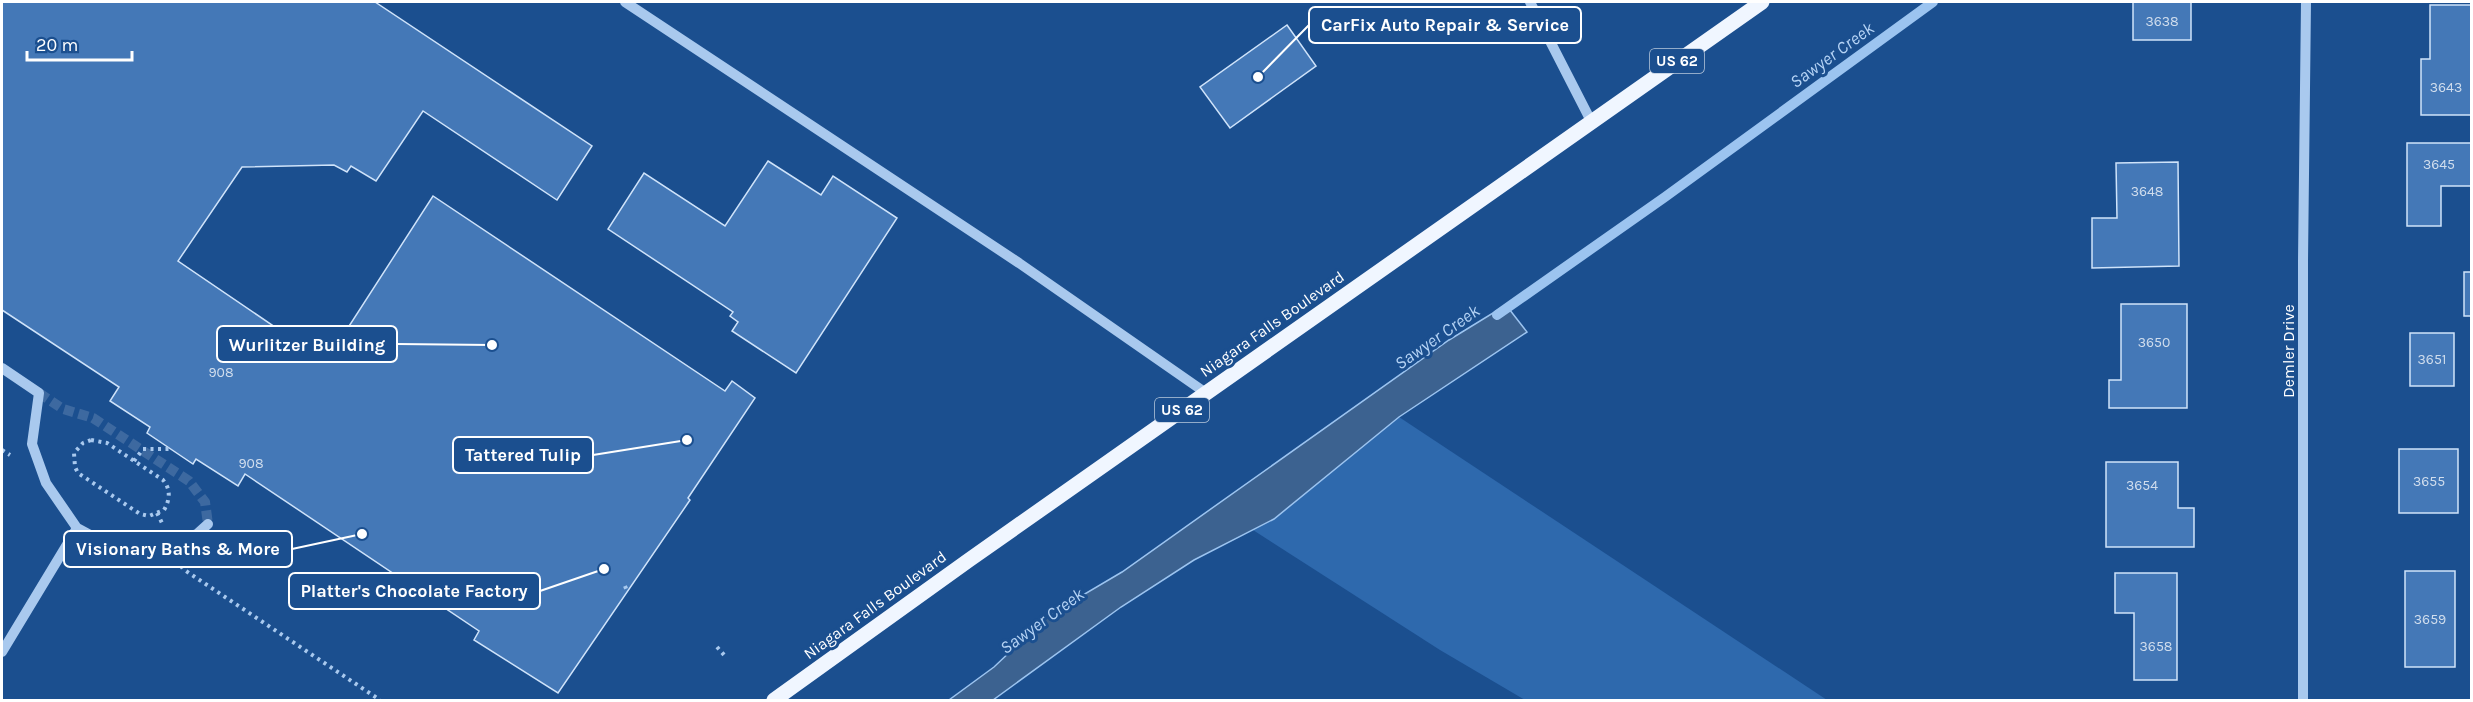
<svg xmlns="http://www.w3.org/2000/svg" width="2473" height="702" viewBox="0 0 2473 702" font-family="Karla,sans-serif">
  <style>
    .green { fill: #2e69ad }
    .water { fill: #3c6290; stroke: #9cc4f0; stroke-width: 1.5 }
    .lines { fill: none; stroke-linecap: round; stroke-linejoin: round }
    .stream { stroke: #9cc4f0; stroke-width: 10 }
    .building { fill: #4478b7; stroke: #cfe3fa; stroke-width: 1.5 }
    .minor-tunnel { stroke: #3d69a0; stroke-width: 10; stroke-dasharray: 10 5; stroke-linecap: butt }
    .path { stroke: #a9c9ee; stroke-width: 4; stroke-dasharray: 3 4.5; stroke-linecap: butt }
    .minor { stroke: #a9c9ee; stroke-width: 10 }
    .major { stroke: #f0f6ff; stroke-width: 15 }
    .labels { text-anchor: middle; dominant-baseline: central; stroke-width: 6; stroke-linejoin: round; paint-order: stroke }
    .number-label { font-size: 14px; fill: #d0dded }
    .shield { fill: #1b4f8f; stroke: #bbcadd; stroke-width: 1.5 }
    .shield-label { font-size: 15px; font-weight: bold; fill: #fff }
    .street-label { font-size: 16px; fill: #fff; stroke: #1b4f8f }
    .water-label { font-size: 18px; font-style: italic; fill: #b5d3f5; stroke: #1b4f8f }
    .leader { fill: none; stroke: #fff; stroke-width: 2 }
    .callout-dot { fill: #fff; stroke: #1b4f8f; stroke-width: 2 }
    .callout { fill: #1b4f8f; stroke: #fff; stroke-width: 2 }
    .callout-label { font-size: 18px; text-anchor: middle; font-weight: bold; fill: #fff }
  </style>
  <rect width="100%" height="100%" fill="#1b4f8f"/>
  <!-- green -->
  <path class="green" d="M1399,417l428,283h-302l-85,-50 -201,-129z"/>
  <!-- water -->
  <path class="water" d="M1506,305l21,27 -128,85 -125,102 -80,41 -73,47 -128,93h-44l45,-33 55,-52 73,-43 327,-232z"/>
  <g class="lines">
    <!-- stream -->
    <path class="stream" d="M1497,315l168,-118 268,-195"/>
  </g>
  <!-- building -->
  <path class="building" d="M2,2h373l217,144 -35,54 -134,-89 -47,70 -25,-15 -4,6 -13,-7 -92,2 -64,94 141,96 18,-27 7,4 89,-138 292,195 7,-10 23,17 -67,100 2,2 -132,193 -84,-53 5,-9 -234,-157 -7,12 -42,-27 -3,5 -46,-31 3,-6 -40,-26 9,-14 -117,-77z
    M2133,2h58v38h-58z
    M2430,5h41v110h-50v-56h9z
    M1287,25l29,41 -86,62 -30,-41z
    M2407,143h65v43h-31v40h-34z
    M768,161l53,34 12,-19 64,42 -101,155 -64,-42 6,-9 -8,-6 3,-4 -125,-83 36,-56 81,53z
    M2178,162l1,104 -87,2v-50h25l-1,-55z
    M2464,272h8v44h-8z
    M2121,304h66v104h-78v-28h12z
    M2410,333h44v53h-44z
    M2399,449h59v64h-59z
    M2106,462h72v46h16v39h-88z
    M2405,571h50v96h-50z
    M2115,573h62v107h-43v-67h-19z"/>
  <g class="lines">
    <!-- minor-tunnel -->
    <path class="minor-tunnel" d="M39,393l24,16 30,9 96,63 16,21 3,22"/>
    <!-- path -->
    <path class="path" d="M91,440l16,3 56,37c8,9 7,20 1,30l-15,6 -9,-2 -62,-41 -3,-6 -1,-14 9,-10z
      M2,450l8,5
      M134,461l9,-12h28
      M157,513l5,10
      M181,566l2,3 197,131
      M625,586l2,5
      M717,647l8,9"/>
    <!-- minor -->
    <path class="minor" d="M625,2l394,261 187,130
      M1530,2l61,119
      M2,368l37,25 -7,51 14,39 31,45 26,14 33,9 35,-7 26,-10 11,-10
      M2,652l75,-124
      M2303,700v-439l3,-259"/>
    <!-- major -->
    <path class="major" d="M774,700l195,-140 793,-558"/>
  </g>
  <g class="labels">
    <!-- number labels -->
    <g class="number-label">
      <text x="2162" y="21">3638</text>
      <text x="2446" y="87">3643</text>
      <text x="2439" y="164">3645</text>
      <text x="2147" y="191">3648</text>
      <text x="2154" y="342">3650</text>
      <text x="2432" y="359">3651</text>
      <text x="221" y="372">908</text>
      <text x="251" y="463">908</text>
      <text x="2429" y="481">3655</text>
      <text x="2142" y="485">3654</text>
      <text x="2430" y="619">3659</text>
      <text x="2156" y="646">3658</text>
    </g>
    <!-- shield labels -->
    <g class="shield">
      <rect x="1650" y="49" width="54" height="24" rx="4.5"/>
      <rect x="1155" y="398" width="54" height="24" rx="4.5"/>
    </g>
    <g class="shield-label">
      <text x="1677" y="61">US 62</text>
      <text x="1182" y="410">US 62</text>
    </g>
    <!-- street labels -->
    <g class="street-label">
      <text transform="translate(1272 324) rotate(-35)">Niagara Falls Boulevard</text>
      <text transform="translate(2288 351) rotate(-90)">Demler Drive</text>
      <text transform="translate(875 605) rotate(-36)">Niagara Falls Boulevard</text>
    </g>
    <!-- water labels -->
    <g class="water-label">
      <text transform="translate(1832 55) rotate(-36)">Sawyer Creek</text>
      <text transform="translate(1437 337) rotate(-35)">Sawyer Creek</text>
      <text transform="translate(1042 621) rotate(-36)">Sawyer Creek</text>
    </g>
  </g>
  <!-- callouts -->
  <path class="leader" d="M1258 77L1309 25M492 345L397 344M687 440L593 455M362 534L292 549M604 569L540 591"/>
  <g class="callout-dot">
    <circle cx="1258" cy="77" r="6"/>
    <circle cx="492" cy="345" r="6"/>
    <circle cx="687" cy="440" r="6"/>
    <circle cx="362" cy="534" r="6"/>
    <circle cx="604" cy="569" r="6"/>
  </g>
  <g class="callout">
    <rect x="1309" y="7" width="272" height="36" rx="6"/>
    <rect x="217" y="326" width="180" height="36" rx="6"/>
    <rect x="453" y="437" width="140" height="36" rx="6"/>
    <rect x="64" y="531" width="228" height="36" rx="6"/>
    <rect x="289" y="573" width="251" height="36" rx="6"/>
  </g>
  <g class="callout-label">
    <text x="1445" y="31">CarFix Auto Repair &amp; Service</text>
    <text x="307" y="351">Wurlitzer Building</text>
    <text x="523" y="461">Tattered Tulip</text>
    <text x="178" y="555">Visionary Baths &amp; More</text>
    <text x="414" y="597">Platter's Chocolate Factory</text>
  </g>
  <!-- border -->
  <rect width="2473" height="702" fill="none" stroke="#ffffff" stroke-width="6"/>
  <!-- scale -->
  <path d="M27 51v9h105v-9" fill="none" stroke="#ffffff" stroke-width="3"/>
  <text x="36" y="51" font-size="18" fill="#ffffff" stroke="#1b4f8f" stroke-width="4.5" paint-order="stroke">20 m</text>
</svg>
